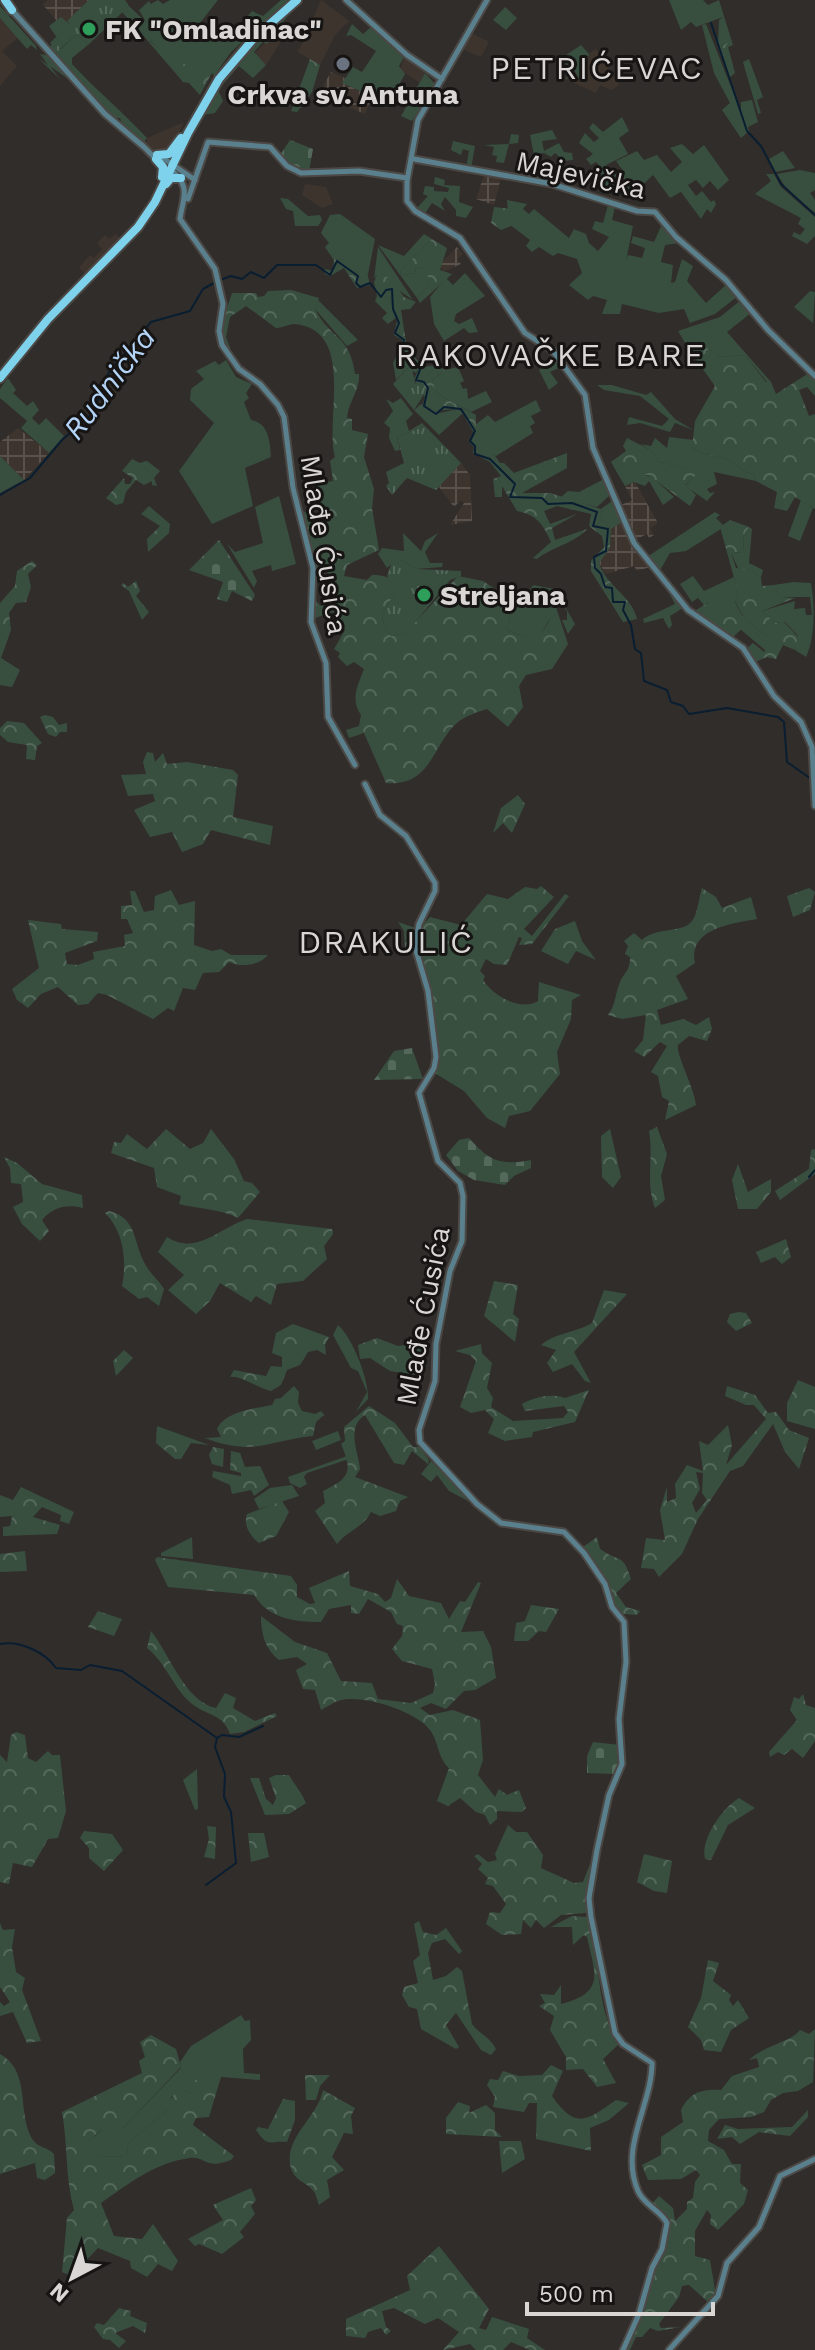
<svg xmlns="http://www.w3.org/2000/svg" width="815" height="2350" viewBox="0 0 815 2350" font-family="'Work Sans',sans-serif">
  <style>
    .built { fill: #3e342e }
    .industrial { fill: url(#industrial-grid) }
    .grass { fill: #384f40 }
    .forest { fill: url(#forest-crowns); fill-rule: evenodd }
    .cemetery { fill: url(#cemetery-stones) }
    .park { fill: url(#park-tufts) }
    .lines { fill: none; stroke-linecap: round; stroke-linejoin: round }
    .stream { stroke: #0a1e31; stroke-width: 2 }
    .tertiary-casing { stroke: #4c4845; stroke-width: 9 }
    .primary-casing { stroke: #4c4845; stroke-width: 12 }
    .tertiary { stroke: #59808c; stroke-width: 5 }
    .primary { stroke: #7ed2ec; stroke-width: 8 }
    .leisure-dot { fill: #2e9e5b; stroke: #171514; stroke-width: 3 }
    .worship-dot { fill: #6b7280; stroke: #171514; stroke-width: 3 }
    .labels { text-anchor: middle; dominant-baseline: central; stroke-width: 6; stroke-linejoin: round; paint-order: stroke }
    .poi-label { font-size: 28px; font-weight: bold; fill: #d9d6d4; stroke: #171514; text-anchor: start }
    .street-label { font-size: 28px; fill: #d9d6d4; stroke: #171514 }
    .water-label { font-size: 30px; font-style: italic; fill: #b3d4f7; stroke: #171514 }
    .quarter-label { font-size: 32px; letter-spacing: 2px; fill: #d9d6d4; stroke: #171514 }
  </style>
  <defs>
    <pattern id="industrial-grid" width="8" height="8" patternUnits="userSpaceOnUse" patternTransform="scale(2)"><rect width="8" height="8" fill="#3e342e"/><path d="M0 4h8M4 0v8" fill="none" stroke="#59514b"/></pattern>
    <pattern id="forest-crowns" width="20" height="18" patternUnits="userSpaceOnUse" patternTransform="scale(2)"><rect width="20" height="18" fill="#384f40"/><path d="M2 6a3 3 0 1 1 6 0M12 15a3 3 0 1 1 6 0" fill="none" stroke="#54685b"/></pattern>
    <pattern id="cemetery-stones" width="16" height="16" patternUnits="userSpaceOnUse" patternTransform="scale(2)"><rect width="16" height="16" fill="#384f40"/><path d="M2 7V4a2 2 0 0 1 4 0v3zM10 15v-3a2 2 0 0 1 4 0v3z" fill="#54685b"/></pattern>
    <pattern id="park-tufts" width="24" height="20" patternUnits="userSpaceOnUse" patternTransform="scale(2)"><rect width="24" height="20" fill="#384f40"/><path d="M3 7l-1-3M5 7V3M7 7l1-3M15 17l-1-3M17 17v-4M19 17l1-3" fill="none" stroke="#54685b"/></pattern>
  </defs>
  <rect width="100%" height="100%" fill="#312d2a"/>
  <!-- built -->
  <path class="built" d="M321,0l28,21 -14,14 -15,30 -22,-13z
    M0,18l18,20 -16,13 15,15 -17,20z
    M276,31l9,4 -19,30 -13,-10z
    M471,33l18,9 -8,15 -21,-9z
    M581,45l8,9 7,-5 23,36 -7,5 -12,-5 -4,8 -31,-14 6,-11 -11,-9z
    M404,57l21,16 -5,10 -20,-13z
    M184,122l-13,28 -14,4 -11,-8 1,-8z
    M305,184l21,3 7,17 -11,4 -20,-13z
    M116,234l6,6 -36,34 -7,-6 11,-13 4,3 8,-9 -5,-6 8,-8 4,4z"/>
  <!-- industrial -->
  <path class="industrial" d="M48,0h41l-24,23 -8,-2 -14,-16z
    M331,72l14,6 -2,5 29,14 -7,17 -47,-19z
    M484,175l17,3 -7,27 -18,-6z
    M457,247l6,7 -6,5 4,5 -18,8 -3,-8z
    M18,428l31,25 -25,27 -24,-24v-14z
    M461,463l9,12 2,46 -22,4 14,-22 -3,-3 -7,7 -15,-20z
    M635,482l23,41 -8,5 4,7 -5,3 -2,-4 -12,6 -16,-34 13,-6 -7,-14z
    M622,522l28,45 -13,4 -3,-5 -28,8 -7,-11 11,-15 1,-19z"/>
  <!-- grass -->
  <path class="grass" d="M158,0l5,4 7,-4h48l-18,23 12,13 12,-14 13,7 15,-18 11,5 18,-16h7l-57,52 -17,24 -5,-8 -9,10c-17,-14 -35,-21 -50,-38l4,-4 -6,-6 -6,4 -20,-22 7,-6 17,16 -7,-12 10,-9 2,3z
    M669,0h34l5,5 11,-5 14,45 -5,2 -2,-4 -7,4 -1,-3 1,-24 4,-3 -27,10 -5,-5 -10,8z
    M298,3l-15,19 4,5 -2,8 -9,-4 -9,13 -4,-2 -9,10 12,13 -13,13 -14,-12 -21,24 5,11 -8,12 -12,2 -6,9 38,-63z
    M0,6l36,40 1,4 -6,-5 -4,4 -27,-31z
    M505,7l12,11 -11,12 -13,-10z
    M61,17l13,11 -15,13 -10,-15z
    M352,24l11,10 9,-8 32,31 -5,9 6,8 -19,34 -15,-8 1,-4 -30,-13 11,-16 9,5 14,-21 -25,-16 -5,1z
    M706,24l35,88v-10l11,-2 6,22 -10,5 1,4 -8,7 -19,-28 8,-7 -16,-30 -12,-48z
    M77,34l11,11 -16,13v6c24,26 51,48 75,74l-3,4 -20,-13 -4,-11 -8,1 -63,-71 3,-4 9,5z
    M581,45l8,9 -4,7 3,6 -13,15 -5,-2 7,-5 -2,-4 -10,9 6,-12 -11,-9z
    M40,54l10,2 57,67 -39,-44 -18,-13 10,13 -21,-20 9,6z
    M749,59l14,38 -6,3 4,13 -3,1 -15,-52z
    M425,73l10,11 -23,37 -11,-5z
    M622,117l7,14 -10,7 9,16 -22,11 12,11 6,-4 -8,-11 21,-10 7,9 13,-5 14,17 11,-10 -12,-14 12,-4 11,10 11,-9 25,35 -11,10 -8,-9 -7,7 -7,-8 -8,5 8,11 6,-5 9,11 3,-2 2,4 -5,9 -4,-4 -6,10 -20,-27 -11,6 -17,-23 -20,19 -9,-10 -7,8 -23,-14 7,-10 -5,-6 -5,3 -5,-6 7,-5 -14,-11 6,-10 9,9 5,-4 -10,-10 4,-5 10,9z
    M552,130l5,9 -15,2 2,10 15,-8 5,9 8,1 1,7 -9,1 -9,-8 -4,4 -7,-4 -10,2 -4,-20z
    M511,134l8,1 -1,8 -9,1 -5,19 -8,-1 1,-6 -5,-1 2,-8 -10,-2 25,-1z
    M453,141l22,5 -4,23 -5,-1 3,-17 -6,-2 -2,6 -10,-5z
    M783,151l12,17 -20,4 -6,-13z
    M800,170l15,3v17l-5,3 5,7v13l-27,-22 -11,-17z
    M766,174h8l7,13 34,30v19l-8,8 -15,-8 2,-4 6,3 5,-6 -7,-5 3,-6 -46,-24 16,-13z
    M435,177l10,3 -1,5 16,1 -1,16 14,5 -7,11 -10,-2v-6l-11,-13 -4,7 4,7 -13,-8 -8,12 -8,-6 12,-13 -5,-2 2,-8 9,1v4l14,1 1,-4 -15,-4z
    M280,198l8,1 20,17 12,-1 2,5 -4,6h-23l-2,-15 -7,-2z
    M507,200l20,4 -4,5 6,5 5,-5 35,29 5,-9 12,5 3,9 9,8 11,-14 -17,-8 3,-8 8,2 5,-18 7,2 -3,13 21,6 -7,35 2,-6 14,3 3,-10 -14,-5 2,-7 21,6 8,-18 18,19 -15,2 -4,17 12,3 -2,18 4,-1 7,-23 11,7 -6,15 19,22 21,-19 11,12 -23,18 -25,9 -6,-14 -25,4 -37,-9 -2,10h-18l5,-14 -14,-4 -5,4 -19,-15 13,-12 -5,-14 -19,-6 -5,3 -14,-9 -7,5 -6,-6 4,-6 -21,-16z
    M340,214l35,25 -7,35 -22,-14 -13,-1 -8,-12 4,-4 -8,-10 9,-18z
    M424,234l8,5 -32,32 1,4 14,-2 1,-6 12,2 1,16 -12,13 -39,-53 26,11z
    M378,247l35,53 -36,-25 -3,4z
    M465,273l20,23 -29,18 -2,7 5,3 13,-6 6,14 -9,1 -5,-5 -20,13 -10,-17 -4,-27 16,-19 7,7z
    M810,291l5,1 -2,31 -19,-16z
    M377,296l13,2 6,20 -8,6 -6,-6 5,-5 -12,-12z
    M318,300l40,40 -11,6 -32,-37z
    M741,300l10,13 -24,19 44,50h-4l-22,-27 -24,2 -14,-9 -17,3 -12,-20 42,-14z
    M400,349l9,14 11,3 -4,7 -8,-5 -12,12 -3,-17z
    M226,360l10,17 16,7 -6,9 3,5 -5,4 7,18c18,3 19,22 20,37l-26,11 8,38 -41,18 -33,-53 35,-48 -24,-23 1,-11 13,-10 -8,-8 19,-10 4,4z
    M558,361l3,6 -11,5 8,11 -9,7 -10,-20z
    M458,367l6,14 -4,2 3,6 4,-1 1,11 18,-8 6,11 -21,10 -34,-18 -5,-14 13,-10z
    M8,378l8,12 -3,3 14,13 6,-5 6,9 -7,8 7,7 7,-7 18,18 -15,17 -28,-25 6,-7 -27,-23v-9z
    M597,385h15l34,10 5,-3 24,27 18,11 -18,-7 -5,9 -30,-9 -13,2 2,-8 33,9 7,-7 -29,-23 -36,-6z
    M401,398l12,16 -7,7 3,10 13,-8 3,3 -28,11 3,13 -5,1 -6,-13 1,-10 -6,-5 9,-12 -7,-12 7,4z
    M536,400l5,11 -10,5 4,7 -5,3 3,7 -37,23 -20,-14 -1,-17 13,-10 7,7z
    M421,404l14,10 23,-5 5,4 -24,22 -25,-25z
    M669,437l25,3 -2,7c10,10 25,7 38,14 9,5 13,12 24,13l2,7 -42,-9 3,12 -10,5 3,4 5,-1 -8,9 -22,-15 13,-14 -40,-11 -6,-10 -12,-7 11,2 4,-8 12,10z
    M0,456l24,24 -24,13z
    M637,473l15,4 22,20 -11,8 -14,-24 -4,5 -11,-4 -9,4 -6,-10z
    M604,479l6,16 -13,12 -37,-9 8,-7 11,1z
    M279,496l17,68 -24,7 -1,-6 -19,6 5,10 -3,7 -27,-44 8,8 28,-9 -8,-36z
    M801,500l12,8 -13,33 -12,-5z
    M612,501l10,21 -11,7 -9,-9 -1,-11z
    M715,512l5,3 -4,3 7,7 -2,4 -35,22 -16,2 -11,19 -12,-15z
    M749,527l3,2 -3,34 14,7 -2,8 -8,-7 -14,-1 -8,-17 12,-1 1,-17z
    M403,533l18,18 4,-10 13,-8 -13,19 5,11h13l-1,4 -26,2 -18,-11 -11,10 -9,-14 4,-6 22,3z
    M693,576l11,15 30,-14 4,15 -3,10 8,15 -6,2 -24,-4 -4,-13 -5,3 -6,-7 -6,4 -12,-18z
    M663,582l20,26 -13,8 2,9 -3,4 -6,-11 -19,5 -1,-4 32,-15z
    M793,582l18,1c4,24 4,55 -5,74l-11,-7 3,-14 -13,-14 -10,1 -13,-12 33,-10 -1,8 11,-1 1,7h6l-2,-18h-30l-6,-12z
    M533,585l22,4 20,35 -7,10 -6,-14h5v-9l-12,-15 -22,-7 -6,5z
    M513,601l17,5 20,-5 3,13 -14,23h-14l-18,-7z
    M749,622l22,17v6l-5,6 -26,-22z
    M338,1325c14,12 31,54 30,74l-12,13 11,-20 -9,-21 -7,-3 -18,-33z
    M338,1431l3,9 -25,10 -4,-9z
    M347,1456l2,3 -42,14 -3,4 3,7 -7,4 -10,-5 -2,-6z
    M431,1461l43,43 -25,-13 -12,-16 -6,7 -10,-8z
    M292,1485l7,11 -40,13 -5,-10 16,-11z
    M192,1537l1,22 -32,-3v-3z
    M197,1769l1,40 -3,1 -12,-30z
    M241,2015l4,6 5,-1 1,20 -8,9 1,24 16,1v6l-39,-3 -27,17 -10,-4 -13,7 -1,11 -43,36 1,12 -31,1 -5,-18 10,-10h6l5,4 11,-6 57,-59 -1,-6 11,-16z"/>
  <!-- forest -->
  <path class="forest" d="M148,30l7,6 -5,5c14,14 36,20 50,36l9,-9 4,3 -13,24 -11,-12 -6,-1 -41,-48z
    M727,43l8,30 -6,5 -10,-31z
    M310,59l10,6 -8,27 -15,20 -6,-1z
    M494,207l19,2 8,8 -5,7 -15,6 -10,-7z
    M432,239l15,9 -7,22 12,4 -32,29 -3,-5 12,-13 -2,-16 -11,-2 -1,6 -14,2 -1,-4z
    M334,259l12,1 21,12 3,13 -13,3 -13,-20 -14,8 -5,-2v-5l8,2z
    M377,275l14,3 13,19 12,5 -6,7 -9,1 6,39 17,18 12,-2 9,5 -13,10 5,14 39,21c-2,39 9,23 24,48h4l10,10 53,-20v15l-45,25h28l51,16 1,11 9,9 -1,19 -11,15c7,23 33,33 38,56l-14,3 -32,-51v-10l13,-14 -2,-11 -13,-10 2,-12 -34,-8 -13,5 6,13 27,-10 -25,14 3,12 32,-11c-12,14 -35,18 -50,30l-4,-1 18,-16c-8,-18 -14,-27 -34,-31l-15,-25v11h-7l-2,-18 8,-3 -11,-14 -17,-9 1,-6 -5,-5 5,-9 -14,-24 -18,1 -5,5 -15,-9 3,-9 -11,-18 6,-13 -17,-8 -1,-18 -8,-5 3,-14 -7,-23 -13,-2 -3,-14z
    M291,290l28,8 -4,11c15,30 35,26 40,65h4c1,17 -11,28 -12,44l5,1v11l16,4 -4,23 10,32 -2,19 7,42 -32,15 -3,11 23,4 5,-5c11,0 23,2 25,15l-15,24 2,12 7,10 14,-3 53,-57 25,5 30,20 -6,29 18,7 14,-1c10,-13 15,-19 11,-35h4l14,43 -16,25 -26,6 -7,11 4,21 -15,20 -21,-18c-10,3 -21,7 -29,13 -26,22 -26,65 -72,61l-22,-50 -15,5 -3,-8 13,-4 2,-11c-11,-16 -3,-30 3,-46l-10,-7 -7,4 -9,-9 2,-4 -6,-4 11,-19 -12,-18 -18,6v-18l6,6 12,-7c6,-13 -2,-30 -17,-31l-16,-58 18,8 4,-5 -5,-29 16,-3 -3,-20 5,-4c-11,-36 22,-128 -41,-133 -5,0 -12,4 -18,4l-30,-22 -16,11 -4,20 4,11 -3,1c-13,-20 0,-38 5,-56h24l2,4 6,-1 4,-5z
    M707,348l14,9 24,-2 21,27h5l5,12 33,-21 6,6v17l-8,-9 -8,3 10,26 6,-2v95l-20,-12 -8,14 -13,-3 3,-16 -21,-11 -2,-7c-11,-1 -15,-8 -24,-13 -13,-7 -28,-4 -38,-14l3,-26 20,-35 -25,-35z
    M627,438l25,13 6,10 41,11 -14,13 11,10 -6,11 -42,-31 -29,1 -8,-14 15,-11 -3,-5z
    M132,459l8,4 7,-2 13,10 -6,7 3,8 -5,-1v-4l-8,4 -8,-5 -10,12 -3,11 -7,2 -10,-7 18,-20 1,6h5l3,-6 -11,-7z
    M149,506l21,18 -1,9 -21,19 -1,-13 13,-13 -19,-12z
    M730,520l19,7 -5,8 -1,17 -12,1 5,15 17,3 8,7 1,8 12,-1 6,12 15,1 -33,13 13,12 9,-1 15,16 -4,12 -12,-5 -7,14 -9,-2 -12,5 -9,-13 7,-6 11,9 7,-7v-6l-22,-17 -17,16 -39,-26 16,-10 4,4v9l7,-3 17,7 6,-3 -8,-15 3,-9 -18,-65z
    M32,561l5,4 -9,9 3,13 -5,15 -10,1 -7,10 2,17 -10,28 19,12 -8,17 -12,-2v-82l15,-17 2,-15z
    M136,581l4,10 -4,5 13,16 -7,8 -13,-29 -8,-6 2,-2 5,4z
    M45,715l8,2 6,8 8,-2v9h-7l-4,5 -8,-3 -8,-17z
    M7,721l17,2 18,20 -5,3 -2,14 -9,-1 1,-14 -19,-3 -8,-7v-7z
    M147,752l6,1 2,9 8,-9 4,11 20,-2 46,8 5,5 -5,42 40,9 -3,19 -59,-15 -8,14 -21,8 -10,-20 -22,5 -16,-27 21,-9 -2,-7 -25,2 -7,-21 25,-1 -3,-12z
    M518,795l7,9 -13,29 -9,-10 -10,10 8,-25z
    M541,886l13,11 -30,32 8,7 33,-42 4,2 -37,48 -13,1 3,-7 -3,-1 -12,28 -13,-1 -8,-5 -6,12 5,5 -2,4c9,15 38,32 55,21l1,-19 42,13 -9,5 -1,19 -14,33 3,22 -30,37 -21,5 -4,12 -18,-10 -23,-27 -31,-19 -9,-96 -9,-25 -10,-3 -1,-17 -6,-9 21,7 11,-12 31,8 26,-31 21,5 17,-12 12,2z
    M702,888l14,9 6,11 29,-11 6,22c-24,4 -70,10 -62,44l-19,13 12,23 -31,11 4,15 22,-6 13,6 13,-8 3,12 -5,12 -18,-5 -11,9c-2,10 16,42 18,60l-31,15 4,-19 -7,-4 -4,-21 -7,-4 16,-26 -7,-4 -16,15 -10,-6 9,-11 3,-25 -24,4 -14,-4c8,-11 7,-21 12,-33 5,-11 10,-11 10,-25l-5,-3 3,-8 -4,-5 10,-8 8,7c15,-14 40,-6 50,-19 6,-8 7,-24 10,-33z
    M809,888l6,4 -5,18 -17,7 -6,-21z
    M171,890l8,15 16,-4 -1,44 18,6 9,-2 10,6h37c-8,10 -27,13 -39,7l-10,10 -16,1 -8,17 -12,-2 -9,23 -6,-3 -15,11 -46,-24 -9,-2 -10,11 -10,1 -20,-18 -17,7 -13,14 -11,-8 -5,-11 27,-21 -11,-48 33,4 1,5 36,3 -1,9 -32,12 2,11 11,1 16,-6 -1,-7 32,-6 -1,-11 9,-2 -6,-14h-6v-13l11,-1 -2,-14h5l9,21 10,-2 1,-14z
    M575,921l7,20 14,19 -20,-9 -8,13 -27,-13 14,-22z
    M657,1127l10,27 -6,22 4,24 -10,8c-10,-26 -1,-50 -6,-77z
    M166,1129l24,20 13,-6 8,-14 23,30 10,22 8,2 8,9 -22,26c-17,-9 -39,-9 -59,-14l2,-8 -24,-9 -3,-19 -43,-15 3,-11 7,1 6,-9 20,15z
    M610,1129l11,48 -8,11 -11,-11 -1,-41z
    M815,1149v25l-35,26 -5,-9 34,-22 2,-19z
    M4,1157l13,6 25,21 40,11 1,13c-16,-4 -30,-1 -41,12l7,11 -9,10 -18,-17 -9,-17 10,-5 -2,-18 -10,-1 -1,-15z
    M738,1164l10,28 23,-13v13l-14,17h-19l-6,-29z
    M109,1211c28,7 24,30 35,51 5,11 14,17 20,27l-5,17 -12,-9 -8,2 -17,-13c5,-24 2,-55 -17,-73z
    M247,1219l85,10 1,5 -9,12 3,13 -24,22 -26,3 -6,21 -15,-9 -5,6 -31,-19 -10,18 -14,13 -28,-24 16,-15 -26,-23 9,-15c30,19 52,-9 80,-18z
    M786,1239l5,18 -9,7 -7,-7 -14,6 -5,-11z
    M494,1281l24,4 -5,29 6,5 -4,23 -31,-26z
    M604,1290l23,4 -53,58 17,31 -6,-2 -13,-17 -19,8 -6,-9 9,-13 -15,-5c16,-13 34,-12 51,-22z
    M739,1312l7,1 6,10 -16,8 -9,-9 3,-8z
    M293,1324l36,13 -4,8 1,10 -9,-5 -9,2 -8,13 -13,5 -6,15 -10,6c-14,-3 -30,-16 -41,-14l4,-7 32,6 5,-10 11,1v-10l-10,-4 4,-20z
    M377,1338l21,8 14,-2 12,7 -4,25 -30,-5 -20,-13 -10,1 -2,-14z
    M481,1344l1,9 10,10 -5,25 6,10 -2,9 22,14 50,-3 5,-6 -4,-6 -39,5 -3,-7c12,-7 31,-11 43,-6l24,-8 -14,32 -42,10 -1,5 -27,4 -17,-8 6,-14 -9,-9 -14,3 -11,-6 16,-46 -6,-6 -15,-4z
    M124,1350l9,8 -17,18 -3,-15z
    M798,1380l17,7v42l-28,-8v-18z
    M294,1386l5,6 -1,11 4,8 13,3 6,-3 3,4 -8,7 -3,14c-44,4 -59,21 -108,2l16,-1 -4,-8c9,-18 37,-20 55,-24l3,-6 6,-1z
    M727,1386l28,9 13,18 8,-1 13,18 20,8 -10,31 -14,-17 -12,-28 -30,42 -13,5 -32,48 -16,35 -23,23 -5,-8 -13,-1 5,-30 19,2 -5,-30 7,-23v15l9,-4 -1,-14 12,-19 16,6 -4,-30 9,4 20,-20 4,20 -6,20 40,-46 -12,-14h-8l-21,-9zM696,1472l7,1 -1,20 5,7 -11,13 -4,-10 8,-14z
    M369,1406l26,17 18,24h7l9,13 -1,4 -16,-13 -8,14 -10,-2 -29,-48c-19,12 -7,36 -5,54l-5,8 53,20 -8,4 -4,10 -16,5 -9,-4c-8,16 -23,18 -34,32l-22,-33 10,-8 -2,-12c27,-13 30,-19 18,-47l4,-3 -1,-14z
    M157,1426l52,19 -18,-2 -10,16h-6l-19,-16z
    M213,1447l11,2 -1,18 -11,-3 -3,-9z
    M231,1451l9,2 5,14 15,-1 9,19 -15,11 -3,-6 -19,4 -2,-9 -18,-8 1,-6 28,5v-3l-11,-3z
    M21,1487l53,25 -5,12 -9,-3 1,-6 -19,-8 -9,10 27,8 -3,9 -54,2v-9l7,-1 2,-10 -12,1v-22l13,5z
    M282,1501l7,11 -13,24 -17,7c-9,-7 -16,-18 -12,-29z
    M597,1537l3,12c20,14 23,4 31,30l-15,14 10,14 14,4 -3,4 -13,-1 -9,-7 -32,-60z
    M25,1551l2,20 -27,1v-18z
    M157,1557l134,19 6,9v12l13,7 5,-1 -6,-15 40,-17 1,15 28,8 7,8 6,-4 6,-19 12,17 32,7 8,16 11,-18 5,1 13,-20 3,1 -20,49 22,-1 8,16 5,31 -21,12 -11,1 -18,18 -15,-6 -11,5 10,7 23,-5 27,10 3,40 -5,15 17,22 4,-8 8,6 12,-5 7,18 -4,4 -25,-1v8l-7,6 -5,-10 -9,-3 -16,-14 -12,8 -11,-5 12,-33c-12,-11 -10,-26 -19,-38 -14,-19 -70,-37 -92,-29 -6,2 -11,6 -17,9l-6,-20 -12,-1 -7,-19 11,-6 -10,-7 -18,3c-14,-11 -18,-26 -18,-44l34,26 32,11 14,28 31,2 6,16 33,4 22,-10 2,-9 -3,-15 -30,-8 -10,-12 10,-13 1,-10 -6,-2 -6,-12 -23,-13 -9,15 -8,-1v-8l-22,4 -8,13c-26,0 -52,-3 -67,-27l-86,-8 -13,-27z
    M531,1605l28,4 -13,23 -7,-1 -11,10h-14l2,-18 9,-2z
    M98,1611l24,8 -8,17 -26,-9z
    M151,1631c18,22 34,71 65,77l9,-15 11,5 -3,10 22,13 20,-8 2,3 -33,16 -14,2c-7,-21 -24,-18 -39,-31 -18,-15 -24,-39 -44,-55z
    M803,1694l3,11 9,3v33l-12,17 -11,-9 -8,6 -6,-3 -8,5 -1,-5 28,-32 -7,-10 4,-13 5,2z
    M16,1732l9,3 3,23 8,4 12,-11 4,4h8l6,56 -8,27 -10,1 -16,28 -19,-4 -4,21 -9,-2v-127l7,7 4,-27z
    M276,1775h13c5,9 13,18 17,28l-17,11 -24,1 -15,-37h9l7,21 7,6 3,-7 -7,-20z
    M739,1798l16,10 -27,17 -17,35 -6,-1c-5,-19 17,-51 34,-61z
    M508,1825l8,7h11l16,23 -2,13 33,15 9,-1 11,-28 -8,37v22l-25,2 -17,13 -8,-8 -5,8 -8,-8 -2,14 -19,1 -16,-11 4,-12 10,1 6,-9 -13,-18 -8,-2 3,-6 -10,-9 4,-5 -8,-8 4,-2 10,8 9,-2 -2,-6z
    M207,1826l9,1 -1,32 -11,-2 5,-18z
    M84,1831l28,3 11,16 -19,21 -15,-13v-10l-9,-10z
    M248,1833h16l5,24 -18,5z
    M644,1854l28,7 -5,32 -13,-2 -17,-9z
    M572,1916l16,1c13,40 7,92 31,127l-16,15 13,24 -19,4 -14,-18 -17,1v-13l-16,-27 4,-14 -15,-10 6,-3 -5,-9 14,1 7,-10v19c45,-11 34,-31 26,-67l-3,-2 -11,10 -1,-18h-21z
    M419,1921l4,11 13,3 10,-7 16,23 -3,3 -14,-15 -13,4 -4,10 5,27 13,-4 11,-9 5,4 10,53c7,10 17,12 24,25l-5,6 -10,-5 -25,-37 -10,12 13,22 -3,2 -35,-20 -4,-20 -8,-2 -7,-12 2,-8 14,-4 -5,-22 7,-6 -6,-31z
    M0,1923l3,7 12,-1 -3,18 4,25 9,6 -3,12 19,51 -14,2 -14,-31 -13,4v-14l4,4 6,-4 -10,-15z
    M708,1960l11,3 -6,18 18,14 -2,5 4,6 5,-6 11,18 -18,12 -10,22 -17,-2 -3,-10 -13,-13 13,-29z
    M815,2029l-2,53 -15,9 -15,2 -12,7 -7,12 -13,5 -32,2 -10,11 -1,11 16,9 8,14h9l-1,19 8,7 -4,14 -26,26 -8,-6 1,-9 -4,-5 -12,21v25l15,4 6,36 -8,6 -19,-17 -7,1 -3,11 -20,27 2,4 20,-1 -23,4 -8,-3 -8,9h-6l-6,13h-5l44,-121 -1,-9 -17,-15 8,-9 14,12 2,13 12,-12v-7l6,-4 2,-16 5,-7 -4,-5 -15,9 -33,1 -6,-15 19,-10v-18l22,-15 -2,-12c9,-18 21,-21 40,-20l11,-14 27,-9 -2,-9 -8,2c16,-15 42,-18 51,-30l9,4z
    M151,2035l25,14 5,18 -57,60 -11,7 -11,-5 -8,7 3,21 31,-1 -1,-12 43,-36v-8l9,-12 15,6v-13l9,-5 18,1 -12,40 -13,1 -3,7 41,31 -3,4c-27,10 -25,-4 -41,-2 -34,4 -62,26 -89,45l13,33 28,3 11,-15 25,37 -6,10 -14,-7 -11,13 -16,-9 -1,-7 -32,-13 -27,28 -9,-4 5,-54 7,-8c-9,-32 -6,-65 -12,-98l80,-39 -3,-12 6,-4 -5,-15z
    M0,2054c32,18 16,59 33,86 5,8 15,7 21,14l1,19 -10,7 -8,-2 -2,-15 -35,11z
    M551,2065l12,6 -11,25c24,34 34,25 64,4l13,3 -20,17 -19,8 1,23 -55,-12 1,-36h-8l-5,9 -31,-5 2,-10 -8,-12 3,-6 8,1 5,-9 16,5 23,-1z
    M305,2075h25l-10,11 -4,14h-10z
    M323,2090l32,18 -4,8 2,18 -9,-1 -12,24 12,13 -17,10 3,17 -11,8c-2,-4 -2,-8 -4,-12 -6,-10 -18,-11 -23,-22 -12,-31 26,-53 31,-81z
    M283,2099l12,2v19l-8,22c-17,-2 -18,7 -31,-12l2,-3 10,2z
    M458,2102l12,4 -1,7 17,-8 9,8v17l7,7 -56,-3v-16z
    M808,2110v7l-18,19 -31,-4 -19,12 -8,-7 -15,2 8,-14 13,4 54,-2z
    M499,2141h22l4,18 -23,14z
    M251,2188l5,12 -5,6 4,8 -15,18 4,5 -22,17 -23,-10 -4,2 -7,-7 35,-19 -10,-15z
    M439,2246l50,63 -10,19 7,2 6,-13 37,12 -2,9 18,12h-15l-19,-8 -8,8h-27l-6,-6 -27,6 16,-18 -21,-14 -13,6 -31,-16 -12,3 4,16 5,4 -5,4 -5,-7 -13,4 -3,6 -19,-2v-17l64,-29 -3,-14z
    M119,2308l12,3 -1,5 17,7 -2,10 -12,-7 -18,7 11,8 -7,7 -9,-8 -7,-1 -9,-12 3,-4 7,2z"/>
  <!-- cemetery -->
  <path class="cemetery" d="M290,140l23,9 -4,22 -19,-5 -10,-11z
    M219,540l36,55 -3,6 -20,-10 -5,11 -10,-3 6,-17 -34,-12z
    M412,1048l11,31 -49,1 20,-29z
    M469,1138c20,23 32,28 62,22v8l-17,8 -9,9 -31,-5 -16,-9 -12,-16 13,-15z
    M593,1742l27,3v18l-4,11 -29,-1v-17z"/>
  <!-- park -->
  <path class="park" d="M89,0h36l4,6 -41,39 -11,-11 -19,17 -8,-8 6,-6 3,3 14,-12 -6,-7z
    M408,368h4l3,15 8,2 3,6 -12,19 -21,-26z
    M425,426l36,37 -25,27 -29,-12 -15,17 -6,-9 3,-3 -3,-11 18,-9 -7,-26z
    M398,558l18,11 45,2v5l-11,4 -37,45 -8,8 -14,3 -7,-10 -2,-12 15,-24 -10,-14 6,-17z"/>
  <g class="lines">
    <!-- stream -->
    <path class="stream" d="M711,23l36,108 14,15 20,38 34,31
      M220,280l11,-4 11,3 9,-7 13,6 13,-13h39l14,10 7,-14 21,15 -2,7 4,4 10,-4 11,14 5,-7 6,-1 1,20 6,14 -4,10 9,7c-7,20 8,17 17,27l-5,13 8,2 4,6 -4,18 12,8 8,-7 17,2 14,22 -5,10 5,5v8l15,5 25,25 -5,13 32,1 6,6 24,-1 25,9 -4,14 15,3 -2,22 -12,6 1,11 6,6 4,13 7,1 1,14h12l-2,8 8,15 4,24 6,4 3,28 23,9 4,12 12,4 6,8 38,-6 51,9 6,5 3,40 27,19
      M0,495l30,-17 32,-38 30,-26 17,-42 42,-50 39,-11 13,-22 11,-6
      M809,1177l6,-7
      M0,1644c19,-4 45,8 56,24l25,2 9,-5 32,6 95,67 5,-3 17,2 24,-11
      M206,1885l30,-22 -5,-51 -7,-15 1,-23 -10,-27 2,-9"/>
    <!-- tertiary casing -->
    <g class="tertiary-casing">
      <path id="tertiary" d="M346,0l61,55 35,24
        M487,0l-69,120 -11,61v20l8,10 45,27 65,95 28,18 32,44 8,53 41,95 54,67 55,38 31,48 27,26 11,25 3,59
        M10,8l95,106 39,33
        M142,145l14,14
        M160,156l35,24
        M414,159l138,25 85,27 18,1 21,25 50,43 42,50 47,46
        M170,169c22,18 13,28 10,50l35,50 8,35 -4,27 3,14 17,24 21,15 18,21 6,12 9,71 20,80 -2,54 15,41 2,54 27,48
        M188,199l20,-57 62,5 17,19 14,7 58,-2 48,7
        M365,784l15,31 26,21 29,47v8l-16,33 -4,23 13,44 8,66 -2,11 -15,25 19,68 22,22 3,13 -1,45 -12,30 -14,73 -1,37 -16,49 1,12 57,62 24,19 63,9 20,21 21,31 7,23 12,15 2,40 -7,57 3,45 -13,31 -12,55 -8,48 2,19 24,116 8,11 29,19c0,42 -33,84 -14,128 6,14 22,19 29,32l-5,26 -10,19 -13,46 -16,36
        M669,2350l49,-54 9,-33 32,-36 21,-51 35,-17"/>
    </g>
    <!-- primary casing -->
    <g class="primary-casing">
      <path id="primary" d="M5,0l7,10
        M157,155l12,-1 12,-16
        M156,159l7,8 -1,10
        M166,184l5,-6h10
        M0,378l48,-59 90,-92 17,-25 33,-69 31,-54 35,-41 43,-38"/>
    </g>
    <!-- tertiary -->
    <use href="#tertiary" class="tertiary"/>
    <!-- primary -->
    <use href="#primary" class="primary"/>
  </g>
  <!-- markers -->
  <g class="leisure-dot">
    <circle cx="89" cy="29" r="8"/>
    <circle cx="424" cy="595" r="8"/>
  </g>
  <circle class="worship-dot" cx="343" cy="64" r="8"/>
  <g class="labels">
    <!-- poi labels -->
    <g class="poi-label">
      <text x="105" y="29">FK "Omladinac"</text>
      <text x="343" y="94" text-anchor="middle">Crkva sv. Antuna</text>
      <text x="440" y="595">Streljana</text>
    </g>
    <!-- street labels -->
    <g class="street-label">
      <text transform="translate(581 175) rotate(13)">Majevička</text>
      <text transform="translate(324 545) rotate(81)">Mlađe Ćusića</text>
      <text transform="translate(423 1316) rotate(-79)">Mlađe Ćusića</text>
    </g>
    <!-- water labels -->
    <g class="water-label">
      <text transform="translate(109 383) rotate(-53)">Rudnička</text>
    </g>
    <!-- quarter labels -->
    <g class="quarter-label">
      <text x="597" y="68">PETRIĆEVAC</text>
      <text x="551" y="355">RAKOVAČKE BARE</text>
      <text x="386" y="942">DRAKULIĆ</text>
    </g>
  </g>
  <!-- north arrow -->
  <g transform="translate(72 2278) rotate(221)" stroke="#171514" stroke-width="6" paint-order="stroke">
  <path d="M0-6L14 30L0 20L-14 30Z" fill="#d9d6d4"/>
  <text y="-12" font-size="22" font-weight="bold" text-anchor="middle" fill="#d9d6d4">N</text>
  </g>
  <!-- scale -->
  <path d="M527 2302v12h186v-12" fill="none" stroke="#d9d6d4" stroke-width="4"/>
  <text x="539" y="2302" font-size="24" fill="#d9d6d4" stroke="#171514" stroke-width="6" paint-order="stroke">500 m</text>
</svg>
